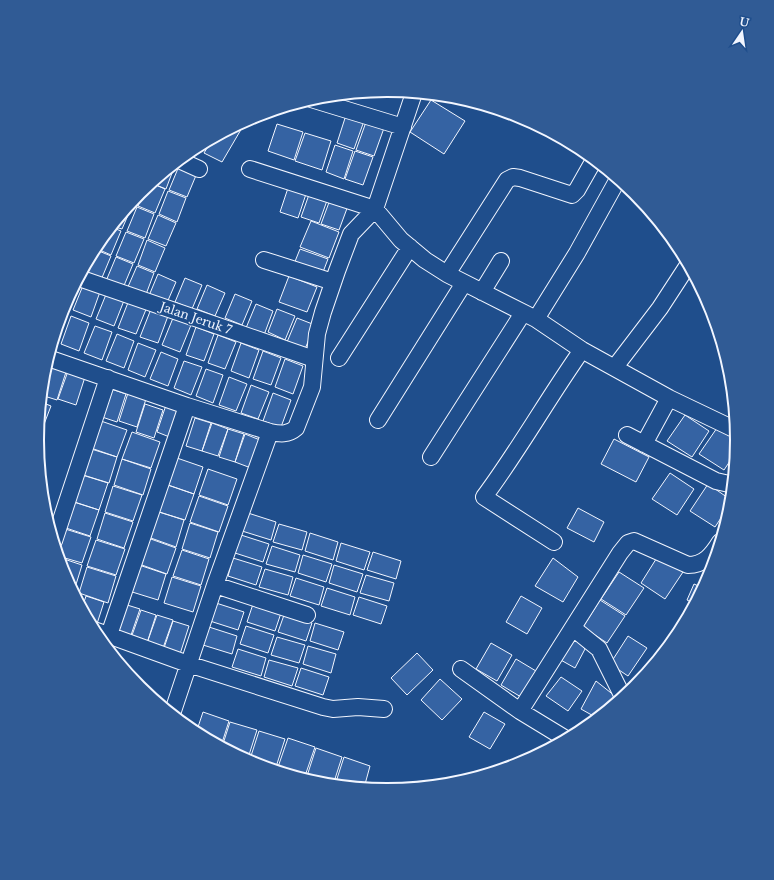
<svg xmlns="http://www.w3.org/2000/svg" width="774" height="880" viewBox="0 0 774 880" font-family="'Libre Baskerville',serif">
  <style>
    .building { fill: #3563a3; stroke: #f2f6ff }
    .lines { fill: none; stroke-linecap: round; stroke-linejoin: round }
    .minor-casing { stroke: #f2f6ff; stroke-width: 18 }
    .minor { stroke: #1f4e8c; stroke-width: 16 }
    .labels { text-anchor: middle; dominant-baseline: central; stroke-width: 3; stroke-linejoin: round; paint-order: stroke }
    .street-label { font-size: 12px; fill: #f2f6ff; stroke: #1f4e8c }
    .rim { fill: none; stroke: #f2f6ff; stroke-width: 2 }
  </style>
  <rect width="100%" height="100%" fill="#1f4e8c"/>
  <!-- building -->
  <path class="building" d="M431,100l34,21 -21,33 -34,-22z
    M346,115l18,6 -10,28 -17,-6z
    M246,121l-24,41 -18,-9 9,-15z
    M366,122l18,6 -10,28 -18,-6z
    M277,124l26,8 -9,28 -26,-9z
    M305,133l26,8 -9,29 -27,-9z
    M335,145l18,6 -9,28 -18,-7z
    M355,151l18,6 -10,28 -18,-6z
    M174,164l1,1 -9,24 -15,-6z
    M179,166l18,7 -10,24 -18,-7z
    M151,183l14,6 -10,24 -17,-7 7,-18z
    M289,185l18,6 -9,27 -18,-6z
    M311,189l18,6 -10,28 -18,-6z
    M168,191l18,7 -9,24 -18,-8z
    M331,197l18,6 -10,27 -18,-6z
    M129,205l3,1 -10,23 -10,-3z
    M137,207l17,7 -9,24 -18,-7z
    M158,215l18,8 -10,23 -18,-7z
    M311,221l28,11 -10,26 -29,-11z
    M111,227l10,4 -10,24 -16,-7z
    M126,232l18,7 -10,24 -18,-7z
    M147,240l18,8 -10,24 -17,-7z
    M94,249l17,7 -10,24 -18,-8z
    M300,249l28,10 -10,26 -28,-11z
    M116,257l17,7 -10,24 -17,-7z
    M137,266l17,7 -9,24 -18,-8z
    M158,274l18,8 -10,23 -18,-7z
    M289,276l28,11 -10,25 -28,-10z
    M185,278l17,7 -10,24 -17,-7z
    M84,283l17,6 -10,28 -18,-7z
    M75,284l-9,24 -3,-1 1,-1z
    M207,285l18,8 -10,23 -18,-7z
    M107,292l18,6 -11,28 -18,-7z
    M235,294l17,7 -10,24 -17,-7z
    M129,300l18,7 -11,27 -18,-6z
    M256,304l17,7 -9,24 -18,-7z
    M151,309l17,7 -10,27 -18,-6z
    M277,309l18,7 -10,24 -17,-8z
    M62,313l2,1 -10,28 -1,-1z
    M71,316l18,7 -10,28 -18,-7z
    M173,318l18,7 -11,27 -18,-7z
    M297,318l18,7 -10,24 -18,-7z
    M95,326l17,6 -10,28 -18,-7z
    M196,327l18,7 -10,27 -18,-6z
    M117,334l17,7 -10,27 -18,-7z
    M218,335l18,7 -11,27 -17,-6z
    M138,343l18,7 -11,27 -17,-7z
    M241,343l18,7 -10,28 -18,-7z
    M263,351l18,7 -10,27 -18,-6z
    M161,352l17,7 -10,27 -18,-7z
    M285,359l18,7 -10,28 -18,-7z
    M184,361l18,6 -11,28 -17,-7z
    M48,366l18,6 -9,28 -16,-5 2,-14z
    M206,369l17,6 -10,28 -17,-7z
    M68,371l17,6 -9,28 -18,-6z
    M229,377l18,7 -11,27 -17,-6z
    M251,385l18,7 -11,27 -17,-6z
    M108,388l18,6 -9,28 -18,-6z
    M128,393l18,6 -9,28 -18,-6z
    M273,393l18,7 -10,27 -18,-6z
    M41,402l10,4 -10,26 -3,-1z
    M145,404l18,6 -9,28 -18,-6z
    M166,405l16,5 -10,28 -15,-6z
    M685,415l24,16 -17,26 -25,-16z
    M195,418l16,5 -9,28 -16,-5z
    M98,420l29,10 -10,27 -29,-10z
    M212,423l16,6 -10,27 -16,-5z
    M717,428l20,13 -1,11 -12,18 -25,-16z
    M228,429l16,5 -9,28 -16,-5z
    M132,432l28,10 -9,26 -29,-9z
    M38,433l3,1 -4,9v-3z
    M245,434l15,6 -9,28 -16,-6z
    M614,439l35,18 -13,25 -35,-18z
    M88,448l29,9 -8,26 -29,-9z
    M174,457l29,10 -9,27 -29,-10z
    M122,459l29,10 -8,26 -29,-10z
    M208,469l29,10 -9,26 -29,-10z
    M670,473l24,16 -17,26 -25,-16z
    M79,474l29,9 -9,27 -28,-9z
    M165,484l29,10 -9,26 -29,-9z
    M708,484l23,16v3l-16,24 -25,-16z
    M113,486l29,9 -9,26 -28,-9z
    M199,496l29,10 -9,26 -29,-10z
    M71,501l28,9 -9,26 -27,-9z
    M578,508l26,14 -10,20 -27,-14z
    M156,511l28,9 -8,27 -28,-10z
    M105,513l28,9 -9,26 -27,-9z
    M248,513l28,9 -5,18 -29,-9z
    M190,523l28,9 -8,26 -28,-9z
    M279,524l28,8 -5,18 -29,-8z
    M62,528l29,9 -9,26 -24,-7 -3,-9z
    M310,533l28,9 -5,18 -28,-9z
    M241,535l28,9 -6,18 -28,-9z
    M148,538l28,10 -9,26 -28,-10z
    M96,540l29,9 -9,26 -29,-9z
    M341,543l29,9 -6,18 -28,-9z
    M272,546l28,9 -5,17 -29,-8z
    M182,550l27,9 -8,26 -28,-9z
    M373,552l28,9 -5,18 -29,-9z
    M303,555l29,9 -6,18 -28,-9z
    M658,556l25,16 -18,27 -24,-16z
    M58,557l24,8 -8,26 -10,-17z
    M233,558l29,9 -6,18 -28,-9z
    M553,558l25,19 -15,25 -28,-16z
    M139,565l27,9 -8,26 -29,-9z
    M334,565l29,9 -6,18 -28,-9z
    M87,567l29,9 -8,27 -29,-10z
    M265,569l28,8 -5,18 -29,-8z
    M619,572l25,16 -18,27 -25,-16z
    M366,575l28,8 -5,18 -29,-8z
    M172,577l29,9 -8,26 -29,-9z
    M296,578l28,9 -5,18 -29,-9z
    M694,584l9,4 -8,16 -8,-4z
    M327,588l28,9 -5,18 -29,-9z
    M86,596l18,6 -9,28 -13,-22z
    M521,596l21,12 -15,26 -21,-12z
    M359,597l28,9 -6,18 -28,-9z
    M600,600l25,16 -18,27 -24,-16z
    M216,603l28,9 -6,18 -28,-9z
    M124,604l16,5 -10,29 -15,-6z
    M253,604l28,9 -6,18 -28,-9z
    M141,610l15,5 -9,28 -16,-5z
    M157,615l16,5 -10,28 -16,-5z
    M284,615l28,8 -6,18 -28,-9z
    M173,621l16,5 -9,28 -16,-6z
    M315,623l29,9 -6,18 -28,-9z
    M246,626l28,9 -6,18 -28,-9z
    M209,627l28,9 -5,18 -29,-9z
    M571,634l14,15 -10,19 -16,-9z
    M628,636l19,12 -19,28 -18,-12z
    M277,637l28,8 -6,18 -28,-8z
    M491,643l21,12 -15,26 -21,-12z
    M308,646l28,8 -5,19 -28,-9z
    M238,649l28,9 -5,18 -29,-9z
    M417,653l16,17 -26,25 -16,-17z
    M516,659l20,12 -15,26 -20,-12z
    M269,660l29,8 -6,18 -28,-9z
    M301,668l28,9 -6,18 -28,-9z
    M561,677l21,14 -14,20 -22,-15z
    M440,679l22,20 -20,21 -21,-20z
    M596,681l24,19 -23,18 -16,-9z
    M146,693l13,4 -2,5z
    M203,712l26,9 -8,25 -25,-13z
    M484,712l21,12 -15,25 -21,-12z
    M230,722l27,8 -9,28 -26,-11z
    M259,731l26,8 -9,28 -26,-8z
    M288,738l27,9 -10,29 -27,-9z
    M316,748l26,9 -9,28 -26,-9z
    M344,757l26,9 -6,22 -29,-3z"/>
  <g class="lines">
    <!-- minor casing -->
    <g class="minor-casing">
      <path id="minor" d="M311,99l92,28
        M179,160l20,9
        M250,169l125,40 26,31 24,20 22,14 89,45 46,31 87,48 67,32
        M264,260l69,22
        M447,274l60,-94 6,-3 7,1 52,17 5,-5 17,-30
        M79,278l235,81
        M482,292l19,-31
        M536,319l41,-66 41,-74
        M48,358l139,48 83,26c10,2 18,3 26,-4l16,-41 5,-53 6,-22 14,-41 14,-37 24,-25 39,-116
        M339,358l71,-111
        M615,367l45,-59 28,-43
        M378,420l86,-137
        M627,435l89,46 13,3 4,-2
        M644,444l25,-46
        M431,457l92,-144
        M54,541l54,-163
        M554,542l-70,-45c35,-47 64,-99 98,-147
        M215,585l92,30
        M573,628l26,21 24,48
        M94,630l94,34 135,43 10,2 25,-2 26,2
        M109,635l78,-229
        M461,669l59,42 46,28
        M520,711l100,-158 8,-10 6,-2 54,24c16,0 24,-10 32,-23
        M172,714l43,-129 55,-153"/>
    </g>
    <!-- minor -->
    <use href="#minor" class="minor"/>
  </g>
  <g class="labels">
    <!-- street labels -->
    <g class="street-label">
      <text transform="translate(196 318) rotate(19)">Jalan Jeruk 7</text>
    </g>
  </g>
  <!-- crop -->
  <path d="M0 0H774V880H0ZM44 440a343 343 0 1 1 686 0a343 343 0 1 1-686 0Z" fill="#305b95" fill-rule="evenodd"/>
  <path class="rim" d="M44 440a343 343 0 1 1 686 0a343 343 0 1 1-686 0Z"/>
  <!-- north arrow -->
  <g transform="translate(742 32) rotate(13)" stroke="#1f4e8c" stroke-width="3" paint-order="stroke">
  <path d="M0-3L7 15L0 10L-7 15Z" fill="#f2f6ff"/>
  <text y="-6" font-size="11" font-weight="bold" text-anchor="middle" fill="#f2f6ff">U</text>
  </g>
</svg>
